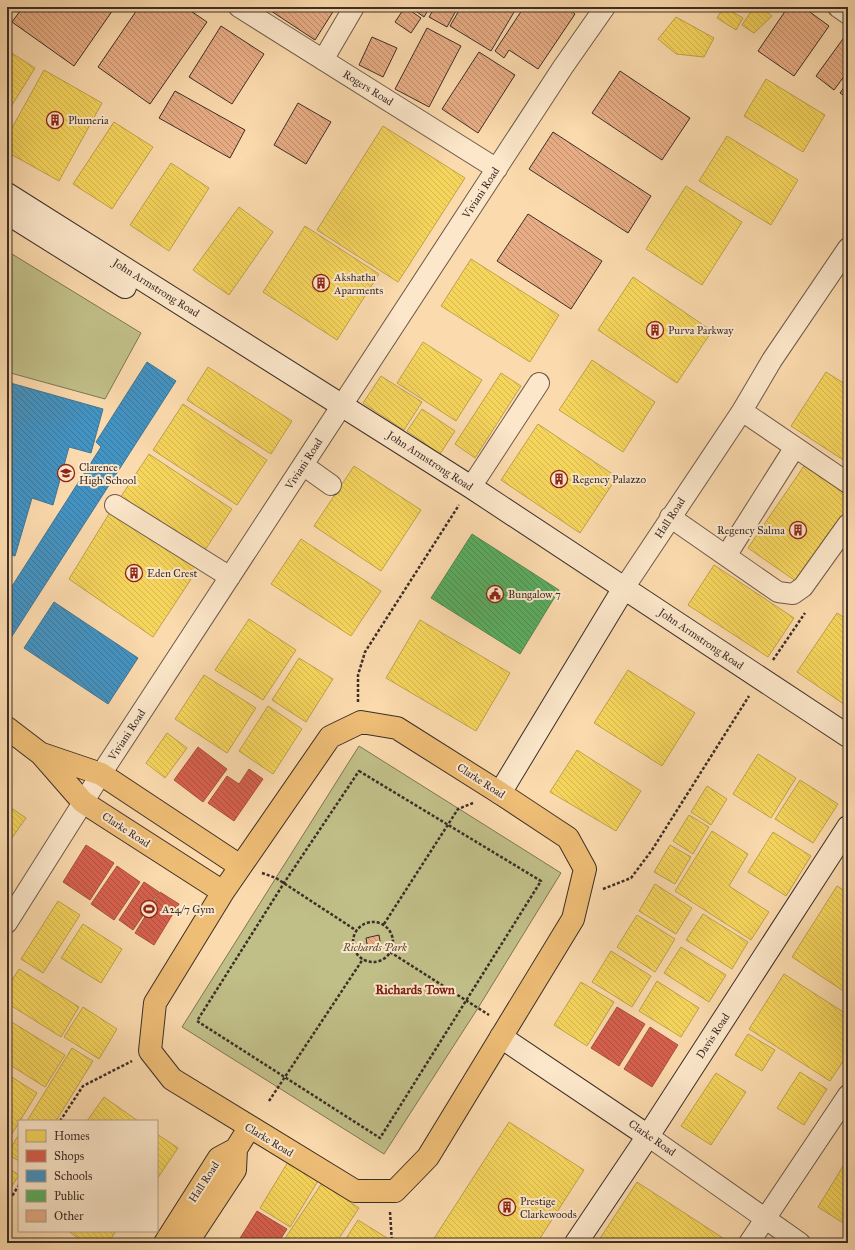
<svg xmlns="http://www.w3.org/2000/svg" width="855" height="1250" viewBox="0 0 855 1250" font-family="'IM FELL Great Primer',serif">
  <style>
    .park { fill: #c1bf88; stroke: #7e7658 }
    .homes { fill: url(#homes-back-hatch); stroke: #bea34d }
    .shops { fill: url(#shops-back-hatch); stroke: #a85142 }
    .schools { fill: url(#schools-back-hatch); stroke: #417595 }
    .public { fill: url(#public-back-hatch); stroke: #518850 }
    .building { fill: url(#building-back-hatch); stroke: #3c2e29 }
    .lines { fill: none; stroke-linecap: round; stroke-linejoin: round }
    .street-casing { stroke: #6c594a; stroke-width: 22 }
    .secondary-casing { stroke: #3c2e29; stroke-width: 24 }
    .primary-casing { stroke: #3c2e29; stroke-width: 24 }
    .path { stroke: #3c2e29; stroke-width: 2.5; stroke-dasharray: 3 2; stroke-linecap: butt }
    .street { stroke: #fce7ca; stroke-width: 20 }
    .secondary { stroke: #fce7ca; stroke-width: 22 }
    .primary { stroke: #eebd76; stroke-width: 22 }
    .labels { text-anchor: middle; dominant-baseline: central; stroke-width: 4; stroke-linejoin: round; paint-order: stroke }
    .street-label { font-size: 11px; fill: #3c2e29; stroke: #fce7ca }
    .poi-label { font-size: 11px; fill: #3c2e29; stroke: #fce7ca; text-anchor: start }
    .park-label { font-size: 11px; font-style: italic; fill: #574b3c; stroke: #fce7ca }
    .quarter-label { font-size: 13px; font-weight: bold; fill: #7a1f14; stroke: #fce7ca }
  </style>
  <defs>
    <pattern id="homes-back-hatch" width="6" height="6" patternUnits="userSpaceOnUse"><rect width="6" height="6" fill="#f6d55c"/><path d="M-1 5l2 2M0 0l6 6M5-1l2 2" fill="none" stroke="#d4b750"/></pattern>
    <pattern id="shops-back-hatch" width="6" height="6" patternUnits="userSpaceOnUse"><rect width="6" height="6" fill="#d6604d"/><path d="M-1 5l2 2M0 0l6 6M5-1l2 2" fill="none" stroke="#af5040"/></pattern>
    <pattern id="schools-back-hatch" width="6" height="6" patternUnits="userSpaceOnUse"><rect width="6" height="6" fill="#4393c3"/><path d="M-1 5l2 2M0 0l6 6M5-1l2 2" fill="none" stroke="#39789e"/></pattern>
    <pattern id="public-back-hatch" width="6" height="6" patternUnits="userSpaceOnUse"><rect width="6" height="6" fill="#5aae61"/><path d="M-1 5l2 2M0 0l6 6M5-1l2 2" fill="none" stroke="#4c8e50"/></pattern>
    <pattern id="building-back-hatch" width="6" height="6" patternUnits="userSpaceOnUse"><rect width="6" height="6" fill="#e8ad85"/><path d="M-1 5l2 2M0 0l6 6M5-1l2 2" fill="none" stroke="#bd8d6d"/></pattern>
  </defs>
  <rect width="100%" height="100%" fill="#fbdaad"/>
  <filter id="stains"><feTurbulence type="fractalNoise" baseFrequency=".005" numOctaves="4"/><feColorMatrix values="0 0 0 0 .2 0 0 0 0 .09 0 0 0 0 .02 0 0 0 .5 -.17"/></filter>
  <radialGradient id="worn" r=".72"><stop offset=".6" stop-color="#630" stop-opacity="0"/><stop offset="1" stop-color="#630" stop-opacity=".3"/></radialGradient>
  <!-- park -->
  <path class="park" d="M7,251l134,82 -36,66 -98,-27z
    M359,746l202,127 -83,135 -94,146 -202,-127z"/>
  <!-- homes -->
  <path class="homes" d="M724,7l19,11 -7,12 -19,-12z
    M754,7h6l12,9 -18,17 -12,-8z
    M676,17l38,21 -10,19 -28,-3 -18,-15z
    M7,50l28,18 -28,45z
    M44,70l58,33 -43,78 -52,-29v-15z
    M766,79l59,36 -22,37 -59,-36z
    M114,122l39,25 -41,62 -39,-25z
    M383,126l82,52 -67,104 -81,-52z
    M727,136l71,44 -27,45 -72,-44z
    M171,163l38,25 -40,63 -39,-26z
    M686,186l56,36 -40,63 -56,-36z
    M239,207l34,25 -44,63 -36,-25z
    M305,226l74,48 -42,66 -74,-48z
    M471,259l88,56 -29,47 -89,-56z
    M633,277l79,54 -35,52 -79,-53z
    M423,342l59,38 -26,41 -59,-38z
    M592,360l63,42 -32,50 -64,-42z
    M208,367l84,54 -21,33 -84,-54z
    M826,372l22,14v77l-57,-37z
    M501,373l20,13 -46,72 -20,-14z
    M381,376l41,26 -18,28 -41,-27z
    M183,404l84,56 -30,45 -84,-55z
    M422,409l33,22 -15,23 -33,-23z
    M538,424l79,53 -37,56 -79,-53z
    M149,454l83,55 -31,47 -83,-55z
    M354,466l67,44 -40,61 -67,-45z
    M804,466l44,30v16l-48,72 -52,-36z
    M112,509l87,58 -46,70 -84,-58z
    M301,539l80,52 -30,45 -80,-52z
    M714,565l80,53 -26,39 -80,-52z
    M837,613l11,7v87l-51,-35z
    M249,619l47,31 -33,50 -48,-30z
    M420,620l90,53 -34,58 -90,-53z
    M299,658l34,21 -27,43 -34,-22z
    M628,670l67,43 -33,53 -68,-43z
    M204,675l52,33 -29,45 -52,-34z
    M268,706l34,23 -29,45 -34,-23z
    M167,733l20,15 -22,30 -19,-15z
    M577,750l64,41 -25,40 -66,-39z
    M758,754l38,24 -25,40 -38,-24z
    M800,780l38,24 -25,39 -38,-24z
    M707,786l20,13 -16,26 -20,-13z
    M7,805l19,13 -19,27z
    M689,815l20,12 -16,27 -20,-13z
    M712,831l36,23 -19,32 40,26 -18,28 -76,-49z
    M773,832l38,24 -25,40 -38,-24z
    M670,845l21,12 -16,27 -21,-12z
    M655,884l37,24 -16,26 -37,-23z
    M837,886l11,7v101l-56,-37z
    M58,901l22,14 -37,58 -22,-14z
    M703,914l45,28 -16,27 -46,-29z
    M637,915l38,24 -20,33 -38,-25z
    M83,924l39,25 -21,34 -40,-25z
    M681,947l45,28 -17,27 -45,-29z
    M611,951l40,25 -19,31 -40,-25z
    M19,969l60,38 -18,30 -54,-34v-15z
    M784,974l64,41v39l-18,27 -81,-52z
    M657,981l42,27 -18,29 -42,-26z
    M581,982l33,20 -27,44 -33,-21z
    M83,1007l34,22 -18,30 -35,-22z
    M10,1021l55,34 -20,32 -38,-24v-37z
    M748,1034l27,16 -13,21 -27,-16z
    M72,1048l21,13 -37,60h-29z
    M800,1072l27,17 -23,36 -27,-17z
    M716,1073l30,19 -35,53 -30,-19z
    M7,1074l30,19 -30,49z
    M104,1097l34,24h-51z
    M509,1122l75,48 -47,73h-106z
    M19,1134v27l-12,-7z
    M157,1134l21,14 -21,31z
    M848,1158v68l-30,-19z
    M288,1162l30,19 -28,46 -30,-19z
    M7,1167l12,8 -12,19z
    M637,1182l92,60v1h-132z
    M322,1183l37,25 -23,35h-54z
    M358,1220l29,18 -4,5h-40z
    M68,1231h48l-8,12h-22z"/>
  <!-- shops -->
  <path class="shops" d="M198,747l29,22 -24,33 -29,-22z
    M249,769l14,10 -29,42 -26,-18 19,-27 12,8z
    M86,845l28,18 -24,37 -27,-18z
    M117,866l23,16 -26,38 -23,-16z
    M144,882l15,10 -26,38 -14,-10z
    M160,892l19,12 -25,41 -19,-12z
    M617,1007l28,17 -26,42 -28,-18z
    M650,1027l28,18 -26,42 -28,-18z
    M257,1211l30,18 -9,14h-41z"/>
  <!-- schools -->
  <path class="schools" d="M147,362l29,19 -169,263v-50l94,-147 -5,-5z
    M7,382l96,27 -12,44 -22,-6 -16,58 -21,-7 -17,58 -8,-2z
    M54,602l84,56 -30,46 -84,-56z"/>
  <!-- public -->
  <path class="public" d="M472,534l87,56 -39,64 -89,-56z"/>
  <!-- building -->
  <path class="building" d="M23,7h92l-41,59 -62,-44z
    M139,7h46l22,15 -57,82 -52,-37z
    M265,7h71l-21,33z
    M405,7l16,11 -10,15 -16,-11z
    M410,7h20l-6,10z
    M435,7h23l-11,20 -18,-10z
    M461,7h56l-26,44 -41,-25z
    M524,7h42l9,7 -37,55 -29,-19 -5,8 -9,-7z
    M788,7h15l26,19 -35,50 -36,-25z
    M221,26l43,28 -32,50 -43,-27z
    M427,28l34,18 -32,61 -34,-18z
    M848,32v39l-14,19 -18,-14z
    M372,37l25,11 -14,29 -24,-12z
    M479,52l36,23 -37,58 -36,-24z
    M620,71l70,47 -28,42 -70,-47z
    M848,82v16l-8,-5z
    M175,91l70,39 -15,28 -71,-40z
    M298,103l33,19 -25,42 -32,-19z
    M553,132l98,64 -23,37 -99,-64z
    M528,214l74,47 -31,48 -74,-48z
    M848,594v11l-5,-4z
    M379,935l2,12 -13,3 -2,-12z"/>
  <g class="lines">
    <!-- street casing -->
    <g class="street-casing">
      <path id="street" d="M239,7l258,162
        M838,7l10,7
        M323,60l31,-53
        M742,411l106,72
        M303,465l28,20
        M471,487l68,-104
        M115,505l115,72
        M670,517l108,75 15,2 10,-7 45,-63
        M726,556l69,-109
        M624,588l118,-177 30,-51 76,-112
        M7,923l94,-149 462,-707 42,-60
        M648,1136l152,107
        M749,1243l99,-148"/>
    </g>
    <!-- secondary casing -->
    <g class="secondary-casing">
      <path id="secondary" d="M7,194l464,293 377,249
        M7,213l118,74
        M500,793l124,-205
        M501,1037l147,99
        M576,1243l72,-107 200,-309"/>
    </g>
    <!-- primary casing -->
    <g class="primary-casing">
      <path id="primary" d="M7,728l34,26 42,48 140,90 -68,111 -5,48 22,28 183,112h40l33,-34 145,-238 12,-50 -17,-31 -68,-45 -103,-65 -36,-6 -31,15 -107,155
        M42,754l59,20 139,92
        M165,1243l54,-85 17,-9 13,-21
        M187,1243l48,-73 1,-21"/>
    </g>
    <!-- path -->
    <path class="path" d="M773,660l32,-47
      M358,702v-27l7,-23 94,-147
      M359,771l182,110 -161,257 -183,-117 87,-138z
      M262,873l14,5 81,53
      M603,889l28,-11 21,-28 97,-154
      M353 942a20 20 0 1 1 40 0a20 20 0 1 1-40 0Z
      M384,924l74,-115 15,-6
      M390,952l99,63
      M269,1101l94,-142
      M60,1121l23,-35 49,-25
      M7,1204l12,-19
      M390,1212l2,31"/>
    <!-- street -->
    <use href="#street" class="street"/>
    <!-- secondary -->
    <use href="#secondary" class="secondary"/>
    <!-- primary -->
    <use href="#primary" class="primary"/>
  </g>
  <!-- icons -->
  <defs>
    <g id="building-ring" transform="scale(0.9)"><circle r="9.5" fill="#fce7ca" stroke="#8f2418" stroke-width="1.5"/><path d="M-4-6H4V6H1V3H-1V6H-4ZM-2.5-4.3h1.7v1.8h-1.7ZM.8-4.3h1.7v1.8H.8ZM-2.5-1h1.7V.8h-1.7ZM.8-1h1.7V.8H.8Z" fill="#8f2418"/></g>
    <g id="school-ring" transform="scale(0.9)"><circle r="9.5" fill="#fce7ca" stroke="#8f2418" stroke-width="1.5"/><path d="M0-5L7-2L0 1L-7-2ZM-4 1L0 2.5L4 1V4Q0 6-4 4Z" fill="#8f2418"/></g>
    <g id="civic-ring" transform="scale(0.9)"><circle r="9.5" fill="#fce7ca" stroke="#8f2418" stroke-width="1.5"/><path d="M-.6-6.5H3V-4.5H.6V-3L4-1V1h2V6H-6V1h2V-1L-.6-3ZM-1.2 2.5V6h2.4V2.5Z" fill="#8f2418"/></g>
    <g id="stadium-ring" transform="scale(0.9)"><circle r="9.5" fill="#fce7ca" stroke="#8f2418" stroke-width="1.5"/><path d="M0-5a6.5 5 0 1 0 0 10a6.5 5 0 1 0 0-10ZM-3.5-1.8h7v3.6h-7Z" fill="#8f2418"/></g>
  </defs>
  <g fill-rule="evenodd">
    <use href="#building-ring" x="55" y="120"/>
    <use href="#building-ring" x="321" y="283"/>
    <use href="#building-ring" x="655" y="330"/>
    <use href="#school-ring" x="66" y="473"/>
    <use href="#building-ring" x="559" y="479"/>
    <use href="#building-ring" x="798" y="530"/>
    <use href="#building-ring" x="134" y="573"/>
    <use href="#civic-ring" x="495" y="594"/>
    <use href="#stadium-ring" x="149" y="909"/>
    <use href="#building-ring" x="507" y="1207"/>
  </g>
  <g class="labels">
    <!-- street labels -->
    <g class="street-label">
      <text transform="translate(368 88) rotate(32)">Rogers Road</text>
      <text transform="translate(481 193) rotate(-57)">Viviani Road</text>
      <text transform="translate(156 288) rotate(32)">John Armstrong Road</text>
      <text transform="translate(430 461) rotate(33)">John Armstrong Road</text>
      <text transform="translate(304 464) rotate(-57)">Viviani Road</text>
      <text transform="translate(670 518) rotate(-57)">Hall Road</text>
      <text transform="translate(701 639) rotate(34)">John Armstrong Road</text>
      <text transform="translate(127 735) rotate(-57)">Viviani Road</text>
      <text transform="translate(481 781) rotate(33)">Clarke Road</text>
      <text transform="translate(126 830) rotate(33)">Clarke Road</text>
      <text transform="translate(713 1036) rotate(-57)">Davis Road</text>
      <text transform="translate(652 1138) rotate(35)">Clarke Road</text>
      <text transform="translate(269 1140) rotate(31)">Clarke Road</text>
      <text transform="translate(204 1182) rotate(-57)">Hall Road</text>
    </g>
    <!-- poi labels -->
    <g class="poi-label">
      <text x="68" y="120">Plumeria</text>
      <text x="334" y="277">Akshatha<tspan x="334" dy="13">Aparments</tspan></text>
      <text x="668" y="330">Purva Parkway</text>
      <text x="79" y="467">Clarence<tspan x="79" dy="13">High School</tspan></text>
      <text x="572" y="479">Regency Palazzo</text>
      <text x="785" y="530" text-anchor="end">Regency Salma</text>
      <text x="147" y="573">Eden Crest</text>
      <text x="508" y="594">Bungalow 7</text>
      <text x="162" y="909">A24/7 Gym</text>
      <text x="520" y="1201">Prestige<tspan x="520" dy="13">Clarkewoods</tspan></text>
    </g>
    <!-- park labels -->
    <g class="park-label">
      <text x="375" y="947">Richards Park</text>
    </g>
    <!-- quarter labels -->
    <g class="quarter-label">
      <text x="415" y="990">Richards Town</text>
    </g>
  </g>
  <!-- margin -->
  <rect width="855" height="1250" fill="none" stroke="#fbdaad" stroke-width="24"/>
  <rect x="8" y="8" width="839" height="1234" fill="none" stroke="#3c2e29" stroke-width="2"/>
  <rect x="12" y="12" width="831" height="1226" fill="none" stroke="#3c2e29"/>
  <!-- legend -->
  <rect x="18" y="1120" width="140" height="112" fill="#fce7ca" stroke="#af9d8a"/>
  <rect x="26" y="1130" width="20" height="12" fill="#f6d55c" stroke="#af9d8a"/>
  <text x="54" y="1140" font-size="12" fill="#3c2e29">Homes</text>
  <rect x="26" y="1150" width="20" height="12" fill="#d6604d" stroke="#af9d8a"/>
  <text x="54" y="1160" font-size="12" fill="#3c2e29">Shops</text>
  <rect x="26" y="1170" width="20" height="12" fill="#4393c3" stroke="#af9d8a"/>
  <text x="54" y="1180" font-size="12" fill="#3c2e29">Schools</text>
  <rect x="26" y="1190" width="20" height="12" fill="#5aae61" stroke="#af9d8a"/>
  <text x="54" y="1200" font-size="12" fill="#3c2e29">Public</text>
  <rect x="26" y="1210" width="20" height="12" fill="#e8ad85" stroke="#af9d8a"/>
  <text x="54" y="1220" font-size="12" fill="#3c2e29">Other</text>
  <rect width="100%" height="100%" filter="url(#stains)"/>
  <rect width="100%" height="100%" fill="url(#worn)"/>
</svg>
